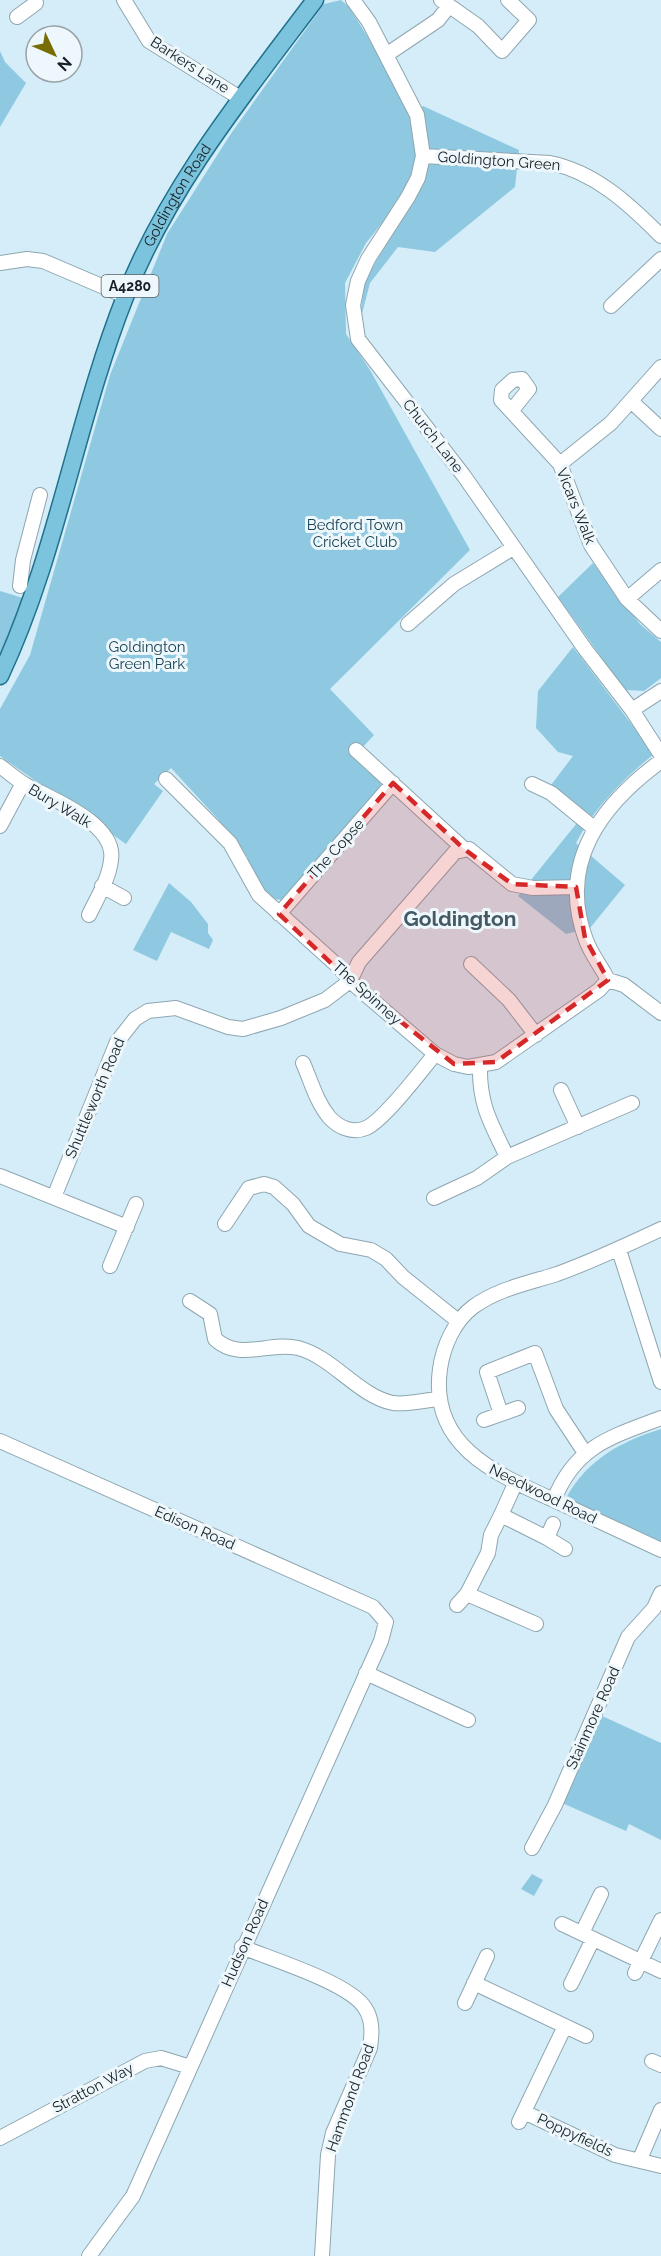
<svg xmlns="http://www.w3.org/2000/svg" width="661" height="2256" viewBox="0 0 661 2256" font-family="Raleway,sans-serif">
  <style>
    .green { fill: #8fc9e1 }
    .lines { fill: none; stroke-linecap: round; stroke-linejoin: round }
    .minor-casing { stroke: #8ea6b0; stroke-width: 16 }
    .major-casing { stroke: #1f718d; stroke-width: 19 }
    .minor { stroke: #fff; stroke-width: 14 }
    .major { stroke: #7cc4dd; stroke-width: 16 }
    .marked { fill: #d62828; fill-opacity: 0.2; stroke: #d62828; stroke-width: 4.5; stroke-dasharray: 12 8; stroke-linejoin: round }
    .labels { text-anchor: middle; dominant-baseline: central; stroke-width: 6; stroke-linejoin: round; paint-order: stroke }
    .shield { fill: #eef8fc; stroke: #586165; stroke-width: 1.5 }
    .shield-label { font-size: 14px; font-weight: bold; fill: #172024 }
    .street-label { font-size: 15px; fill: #172024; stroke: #eef8fc }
    .park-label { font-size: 15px; fill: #194353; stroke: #eef8fc }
    .district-label { font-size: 21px; font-weight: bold; fill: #445963; stroke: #eef8fc }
  </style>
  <rect width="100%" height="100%" fill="#d4edf8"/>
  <!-- green -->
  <path class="green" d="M341,0l8,7 28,45 35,66 5,34 -6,26 -12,24 -33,41 -21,40 1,51 24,36 100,180 -140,139 44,46 -12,13 39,35 -117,117 -13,-1 -23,-30v-11l-31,-40 -46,-50 -17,16 9,7 -37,53 -126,-88v-47l30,-54 80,-280 57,-141 63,-99 94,-131z
    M0,51l5,11 21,21 -26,44z
    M423,106l96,44 -4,37 -80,65 -37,-5 -28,36 -11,42 6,-45 53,-89 1,-81z
    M593,563l47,61 21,18v36l-17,13 -19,-1 -67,-93z
    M0,591l23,7 -23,56z
    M573,647l81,107c-30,24 -60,54 -78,89l49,42 -35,43 -24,6 -48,-38 67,-83 -34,-28 22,-29 -15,-4 -22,-24 2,-37z
    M169,883l22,19 17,22v9l5,7 -4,9 -38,-17 -14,29 -24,-11z
    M661,1429v114l-95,-45c22,-39 54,-56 95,-69z
    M600,1715l61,28v97l-32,-16 -3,7 -64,-28z
    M532,1874l11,6 -9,16 -13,-7z"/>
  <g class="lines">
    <!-- minor casing -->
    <g class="minor-casing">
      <path id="minor" d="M124,0l25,41 91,57
        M353,0l16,22 48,93 6,41 -5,22 -10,19 -40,62 -10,22 -5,24 5,34 106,137 121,173 47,61 29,45
        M441,0l37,26 24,25 27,-31 -21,-20
        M17,17l19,-14
        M386,55l52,-35 11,-14
        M423,156l127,7c45,9 79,41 111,73
        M0,263l27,-4 16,2 82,35
        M611,306l50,-47
        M632,402l29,27
        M512,410l17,-21 -7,-10 -9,1 -11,10 -1,10 59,64 31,81 36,54 34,32
        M560,464l51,-41 50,-56
        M20,586l3,-26 17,-65
        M627,599l34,-29
        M408,624l46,-40 59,-36
        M632,710l29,-19
        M356,750l108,99
        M661,761c-60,44 -104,102 -75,179 5,14 15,26 22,40l16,5 37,28
        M0,766c8,6 17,14 26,19 26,14 91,39 85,75 -2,19 -14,38 -22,55
        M166,779l64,64 29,52 81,73 10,13 85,73 19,10 14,3 28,-5 103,-72 9,-10
        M532,784l19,9 44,36
        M0,826l23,-43
        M102,886l22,12
        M279,914l114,-131
        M471,964l38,36 27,35
        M303,1063c8,18 13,38 26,54 9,10 23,17 37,11 18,-8 55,-57 69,-74
        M480,1066c-1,39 11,57 27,91
        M561,1090l17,37
        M0,1176l127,51
        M54,1197l63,-155 18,-23 13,-8 28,-3 52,19 15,2 38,-11 44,-18 25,-19 9,-19 96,-110 14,-3 43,35 21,4 43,-1
        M434,1198l43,-20 30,-21 125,-54
        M225,1224l24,-36 15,-4 10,3 19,17 16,22 31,18 31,6 15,9 17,18 55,44
        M661,1229c-34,16 -68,32 -104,45 -28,9 -60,15 -84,33 -19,14 -30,40 -33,62 -11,79 59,106 118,133 34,16 69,32 103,48
        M619,1250l42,132
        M110,1266l26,-62
        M190,1301l20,13 5,25c25,23 54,2 83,9 35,9 60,48 95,55 14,2 32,-3 46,-4
        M501,1414l-14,-42 48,-19 21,56 29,44
        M484,1420l34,-12
        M0,1441l373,166 13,15 -5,19 -248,555 -44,60
        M515,1484l-14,31 46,23 6,-14
        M554,1500c21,-54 57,-63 107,-82
        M501,1515l-10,20 -3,18 -21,41 69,30
        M547,1538l18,11
        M457,1605l10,-11
        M366,1673l102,47
        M532,1848l23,-43 73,-168 26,-29 7,-15
        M562,1924l99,47
        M582,1933l19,-39
        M242,1947c29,12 108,36 123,61 8,12 7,26 5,40l-37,85 -5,22 -6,101
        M635,1973l26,-53
        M474,1983l112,53
        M571,1984l22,-45
        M465,2003l22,-47
        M652,2061l9,4
        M524,2112l91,43 46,11
        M519,2122l46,-96
        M0,2138l145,-77 16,-3 29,9
        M640,2159l21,-49"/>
    </g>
    <!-- major casing -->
    <g class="major-casing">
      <g id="major">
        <path id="s1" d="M0,676c57,-121 76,-255 125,-379 43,-110 120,-204 190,-297"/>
      </g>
    </g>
    <!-- minor -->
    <use href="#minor" class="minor"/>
    <!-- major -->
    <use href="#major" class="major"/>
  </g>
  <!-- marked area -->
  <path class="marked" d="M393,783l71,66 48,35 64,3 9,51 23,42 -112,82 -42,2 -104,-83 -71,-67z"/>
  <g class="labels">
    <!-- shield labels -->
    <rect class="shield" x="101.5" y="275" width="57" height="22" rx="4.5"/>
    <g class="shield-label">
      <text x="130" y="286">A4280</text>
    </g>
    <!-- street labels -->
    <g class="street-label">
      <text transform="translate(190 65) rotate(33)">Barkers Lane</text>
      <text transform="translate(499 161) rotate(4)">Goldington Green</text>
      <text stroke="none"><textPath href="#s1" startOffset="514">Goldington Road</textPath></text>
      <text transform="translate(433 436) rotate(52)">Church Lane</text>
      <text transform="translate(576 506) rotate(68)">Vicars Walk</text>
      <text transform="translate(60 806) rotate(31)">Bury Walk</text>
      <text transform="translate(336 849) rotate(-48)">The Copse</text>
      <text transform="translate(367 993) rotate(42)">The Spinney</text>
      <text transform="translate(95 1098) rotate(-67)">Shuttleworth Road</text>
      <text transform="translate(543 1494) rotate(26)">Needwood Road</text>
      <text transform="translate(195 1528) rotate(24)">Edison Road</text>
      <text transform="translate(593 1718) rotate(-66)">Stainmore Road</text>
      <text transform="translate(245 1943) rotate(-66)">Hudson Road</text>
      <text transform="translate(93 2088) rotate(-28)">Stratton Way</text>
      <text transform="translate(350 2098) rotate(-70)">Hammond Road</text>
      <text transform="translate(575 2135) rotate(25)">Poppyfields</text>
    </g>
    <!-- park labels -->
    <g class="park-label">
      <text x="355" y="525">Bedford Town<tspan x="355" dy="17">Cricket Club</tspan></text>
      <text x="147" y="647">Goldington<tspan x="147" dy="17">Green Park</tspan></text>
    </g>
    <!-- district labels -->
    <g class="district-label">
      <text x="460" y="918">Goldington</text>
    </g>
  </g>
  <!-- north arrow -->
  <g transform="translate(54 54) rotate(134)"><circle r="28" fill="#eef8fc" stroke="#98a2a6" stroke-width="1.5"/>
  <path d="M0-4.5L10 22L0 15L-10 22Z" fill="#786c05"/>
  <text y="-9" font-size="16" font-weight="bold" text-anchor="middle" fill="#172024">N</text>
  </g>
</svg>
